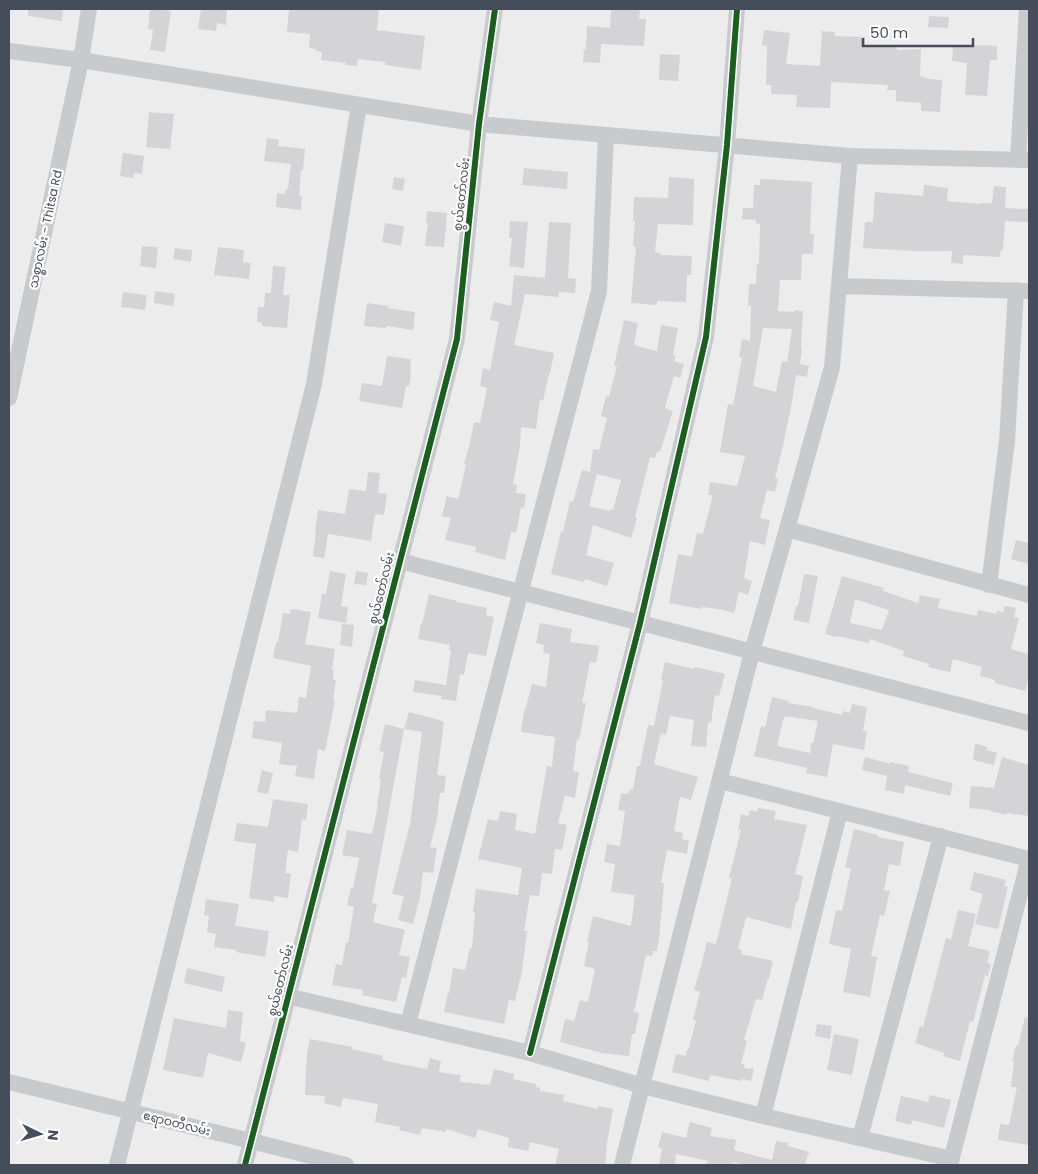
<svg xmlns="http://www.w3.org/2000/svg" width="1038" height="1174" viewBox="0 0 1038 1174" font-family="Poppins,'Noto Sans Myanmar',sans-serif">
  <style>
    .building { fill: #d4d4d7; fill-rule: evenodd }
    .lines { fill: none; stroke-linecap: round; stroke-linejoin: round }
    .minor { stroke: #c8cbcd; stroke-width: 16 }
    .cycleway-casing { stroke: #fff; stroke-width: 9 }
    .cycleway { stroke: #1b5e20; stroke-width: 6 }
    .labels { text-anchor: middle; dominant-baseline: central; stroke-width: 4.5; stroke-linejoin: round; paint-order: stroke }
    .street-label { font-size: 12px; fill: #444d59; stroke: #fff }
  </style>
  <rect width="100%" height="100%" fill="#edecec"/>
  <!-- building -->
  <path class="building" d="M28,9h35l-1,12 -34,-5z
    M150,9h16v1l5,1 -6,41 -15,-2 3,-20 -5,-1z
    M201,9h26l-1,16 -9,-2 -1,8 -18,-2z
    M289,9h90l-2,21 48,6 -4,34 -36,-5v-3l-27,-3 -1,7 -11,-1v-2l-25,-3 1,-8 -6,-1v-2l-7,-1 1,-14 -23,-2z
    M611,9h29l-1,10h7l-2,27 -43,-2 -1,19 -17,-1 1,-13 2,1 1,-24 23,2z
    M929,16l20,1 -1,11 -20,-1z
    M764,30l26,3 -4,31 34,2 2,-35 13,1v4l30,1v9l32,1v3l24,-1 -1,27 9,3 13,1 -2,32 -19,-1v-8l-25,-2v-11h-9l1,-5 -57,-3 -1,26 -34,-1 1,-12 -26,-1v-9h-5l1,-39 -5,-1z
    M984,45l13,1v14h-7l-3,36 -22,-1 2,-32 -15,-2 1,-14z
    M660,54l20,1 -2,26 -19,-1z
    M149,112l25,2 -4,35 -24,-2z
    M267,138l12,2 -1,6 27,3 -2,21h-2l-2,25 3,1 -1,14 -25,-3 1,-14 8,1 1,-5h2l3,-25 -27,-3z
    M123,153l21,3 -2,18 -8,-1 -1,5 -13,-2z
    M524,168l44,4 -1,17 -45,-4z
    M394,177l11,2 -2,12 -11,-2z
    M669,177l25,2 -1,46 -35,-1 -3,28 5,1v2l32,1 -1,19h-4l-1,27 -29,-1v4l-26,-2 5,-56 -3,-1 2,-25h-2l1,-24 34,1z
    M760,179l52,3 -2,52h4l-1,20h-11l-1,26h-21l-2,31 16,1v-2l9,1 -2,37h1l-2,16 9,2 -2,11 -11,-2 -4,27 -10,48 -7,28 3,1 -3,13 -8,-2 -7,28 10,2 -5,25 -15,-4 -6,37 8,3 -4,14 -9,-3 -5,21 -15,-4 -17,-2 -1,2 -32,-6 9,-49 14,3 5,-24 6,1 10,-39h-5l2,-13 27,4 8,-30 -25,-4 8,-48 5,1 9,-47 -3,-1 3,-18 8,2 1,-35h-3l1,-22h7l1,-20h2l1,-40 -4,-1v-3l-14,-1 1,-11h10l1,-23h6zM763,328l29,1 -5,33 -5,-1 -6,31 -23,-6z
    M924,185l24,3 -1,13 34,3v-1h11l2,-17 12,1 -1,21 24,1v13l-24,-1 -2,29h-2l-1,7 -37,-2v9l-12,-1 1,-12h-37l-52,-3 2,-26h8l2,-30 48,4z
    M427,211l20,2 -3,34 -19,-1 3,-23h-2z
    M510,221l18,1 -4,46 -15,-2 3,-28h-3z
    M549,222l22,1 -3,55 8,1 -1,14 -16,-1 -1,5 -33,-3 -11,51 40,8 -4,21h-1l-6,27 -3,-1 -4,29 -15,-2 -1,19 -7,38 4,1 -1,8 10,1 -2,14 -3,-1 -5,26 -5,-1 -6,28 -30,-8 1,-5 -31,-7 6,-22 -9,-2 5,-20 11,3 8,-34 -2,-1 6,-21 4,-21 6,1 7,-35 -7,-2 3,-18 7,2 9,-48 -9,-2 4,-18 17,4 3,-31 31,3z
    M385,223l19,3 -3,20 -19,-4z
    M142,246l16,1 -2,21 -16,-2z
    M218,247l26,3 -1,12 8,1 -2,16 -35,-4z
    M175,248l17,2 -1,12 -18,-3z
    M273,266l13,1 -3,28h7l-3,33 -25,-2v-3l-5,-1 1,-15h6l1,-14h6z
    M155,291l20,3 -2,12 -19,-3z
    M123,292l24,3 -2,15 -24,-3z
    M367,303l22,3 -1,2 27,4 -2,18 -26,-4 -1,2 -22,-2z
    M624,320l14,3 -4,22 23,6 4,-26 17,3 -5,27 3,1 -2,5 10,3 -4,14 -6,-2 -9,32 8,3 -13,41h-3l-2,6 -5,-1 -15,60 2,1 -6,20 -38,-13 -7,30 28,8 -7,23 -22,-7 -1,3 -33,-8 10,-43 2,1 7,-31 3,1 9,-32 15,4 -8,32 21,5v-2l3,1 8,-30 -31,-8 3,-23 6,1 8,-32 -6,-2 5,-20 3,1 8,-31h-3z
    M387,356l24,3 -1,8h1l-1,8h1l-2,11h-3l-4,22 -43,-7 3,-18 20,3z
    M368,472l12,1 -2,20 9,1 -3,21 -9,-1 -4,27 -43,-7 -4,24 -11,-2 3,-24h-1l3,-22 27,4 4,-25 17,2z
    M1016,540l13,3v21l-18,-5z
    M330,571l16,3 -5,32 7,1 -2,16 -28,-5 4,-24h4z
    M356,571l12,2 -2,12 -12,-1z
    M804,574l14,2 -9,47 -16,-3 3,-14h2z
    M842,576l42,12 -1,3 35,12 2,-8 20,4 -2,9 39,8 1,-6 18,4 1,-3 6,1 2,-6 11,2 -2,9 5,1 -8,31 18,5v22l-4,15 -30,-8v-3l-15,-4 2,-9 -29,-8 -3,13 -22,-5 1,-3 -26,-8 1,-5 -34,-12 -1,4 -32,-7 -1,1 -11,-3zM855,599l34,11 -7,20 -32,-7z
    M429,594l28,7v1l30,6 -1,7 8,2 -8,39 -18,-3 -4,22 -4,-1 -4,27 -15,-2 1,-3 -29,-4 2,-12 31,5 5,-35h-2l1,-5 -32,-6 3,-16 1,1z
    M291,609l20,3 -6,32 30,5 -3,21h2l-1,10h3l-3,21h2l-10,50 -7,-2 -4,30 -19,-3 2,-10 -18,-2 3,-21 -30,-5 2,-17 11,1 1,-12 31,3 2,-16 7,1 5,-32 -38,-8 3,-16h2l5,-29 7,1z
    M540,623l32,6 -2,13 29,4 -3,17 -6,-1 -8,41h4l-7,37 -2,-1 -4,32 6,1 -4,26 -10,-2 -7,27 9,2 -5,25 -7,-1 -3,25 -10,-1 -3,23 -9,-1 -6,36h3l-6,48h-1l-5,22 -6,-1 -5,24 -60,-12 4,-19h1l4,-25 12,2 5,-22h2l3,-36h-2l3,-23 42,6 4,-27 -44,-9 10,-40 10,2 2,-10 17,3 -2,16 20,4 12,-68 5,1 3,-30 -34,-5 3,-21h1l7,-27 14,3 4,-33 -7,-1 1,-8 -8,-2z
    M342,624l12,1 -2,22 -12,-2z
    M665,662l29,7 1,-2 30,7 -6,22 -4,-1 -4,28 -3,-1 -2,25 -15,-1 3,-26 -24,-4 -4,19 -5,-2 -7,31 44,13 -7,23 -11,-3 -6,34 9,2 -1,6 7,2 -2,13 -20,-4 -6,33h3l-5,56 -2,12h-4l-1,5 -6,-1 -12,57 5,1 -4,21h-3l-3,22 -27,-3 -42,-11 5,-23 9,2 6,-21 8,2 7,-33 -11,-3 5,-24h-2l6,-26 38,10 4,-31 -24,-3 4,-28 -11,-2 3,-18 13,2 5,-35 -7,-1 3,-17 7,1 2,-5 3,1 4,-24h3l8,-41 6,1 9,-46 -2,-1z
    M772,697l17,4 -1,2 25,4v1l30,7v-4l7,2 2,-9 15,3 -4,24h4l-3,19 -31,-6 -6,33 -21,-4 1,-5 -53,-12 7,-30 4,1zM785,716l33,5 -5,22h-2l-1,10 -33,-7 7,-29h1z
    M409,712l27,7 8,3 -7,53 9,1 -2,17h-4l-3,26 -7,28 7,1 -4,25 -10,-1 -3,25 -7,27 -15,-4 6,-24 -12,-2 18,-70 12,-92 -18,-3z
    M385,724l19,5 -32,174 5,1 -4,18 32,8 -6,25 11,2 -4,21 -4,-1 -6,25 -34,-7 1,-5 -31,-5 4,-21 6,1 4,-23 2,1 6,-36 -7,-2 4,-17 2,1 6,-31 -17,-3 5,-25 25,4 6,-29h-1l4,-26h-2l5,-27 -5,-1z
    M975,743l12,4v3l10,3 -3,12 -21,-5z
    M865,757l25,7v-2l19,4 -1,6 45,11 -3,13 -45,-11 -1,9 -19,-4 2,-14 -25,-6z
    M1002,757l27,8v51l-22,-3v2l-18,-4 1,-1 -21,-2 2,-22 23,2z
    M262,770l11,3 -5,21 -11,-2z
    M273,799l35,5 -2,16 -4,-1 -4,33 -10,-2 -3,23 6,1 -3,24 -14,-2v6l-25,-4 7,-54 -22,-3 3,-18 31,4z
    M758,808l18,3 -2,8 33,6 -12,49 8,2 -5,26h-2l-5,27 -45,-12 -8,32 4,1 -1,4 32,7 -4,18h-1l-6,21 -6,-1 -12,41 3,1 -6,23 4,1 -1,3 10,1 -3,12 -10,-2v2l-31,-6 -1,6 -37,-9 4,-18 9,2 2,-6h1l8,-29 -3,-1 7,-28 -6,-2 7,-24 6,-24 9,2 16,-66h-3l12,-48h-3l3,-16 7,2 2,-6 7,2z
    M854,829l24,6v2l26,5 -4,24 -11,-2 -5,26 6,1 -6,25 -4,-1 -9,41 6,1 -7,40 -27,-5 8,-43 -22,-5 7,-34 6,1 9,-42 -6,-2z
    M974,872l32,8 -2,6 4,1 -10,42 -23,-5 8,-30 -13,-4z
    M206,899l33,5 -4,22 34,5 -4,26 -29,-5v-2l-22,-3 2,-13 -9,-2 2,-16 -5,-1z
    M958,910l18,4 -8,32 22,5 -3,12 4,1 -3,12 -3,-1 -12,47 -3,-1 -10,40 -17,-5 1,-3 -29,-10 5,-17 3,1 23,-89 5,2z
    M187,968l38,9 -3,15 -38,-9z
    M228,1010l15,2 -3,29 6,2 -5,19 -33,-9 -5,25 -40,-8 11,-52 52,10z
    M1025,1017l4,1v127l-31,-5 2,-16 9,1 8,-38h-6l3,-25 -2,-1 4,-16 2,1z
    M817,1024l15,2 -2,13 -15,-3z
    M834,1034l25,5 -7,36 -25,-5z
    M310,1039l43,8 -1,2 31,7 -1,4 23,5 22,4 3,-11 11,3 -2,11 22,3 -1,7 30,3 4,-16 20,5 -1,5 23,5v3l4,1v3l24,4 -1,6 35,8v-3l15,3 -6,34 -2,22h-50l4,-16 -29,-7 -2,9 -20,-4 1,-9 -31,-9 -3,9 -28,-9 -1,3 -24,-4 -2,7 -21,-5 1,-3 -25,-5 3,-18 -35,-6 -2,9 -17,-4 1,-7 -20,-1 2,-42z
    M930,1095l21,5 -7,28 -32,-8 -1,5 -16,-4 6,-25 27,6z
    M690,1122l22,6 -2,8 26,4 -2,10 38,10 4,-19 12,2v3l21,6 -4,13h-58l-14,-3 -1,3h-17l-8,-1 1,-3 -32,-7 -1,11h-16l3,-17 -4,-1 4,-15 24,6z"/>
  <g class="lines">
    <!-- minor -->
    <path class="minor" d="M9,51l72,9 398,64 371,32 179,4
      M1018,160l9,-151
      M839,286l190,5
      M9,398l72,-338 8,-51
      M787,529l242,66
      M400,561l629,162
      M989,585l18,-144 9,-151
      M720,781l309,78
      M287,996l243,57 113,33 120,30 189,43
      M408,1024l191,-733 7,-156
      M530,1053l110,-430 66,-286 21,-192 10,-136
      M9,1082l242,59 95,24
      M763,1116l77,-305
      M860,1138l81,-302
      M117,1165l197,-781 45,-279
      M245,1165l212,-826 22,-215 16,-115
      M622,1165l130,-513 35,-123 45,-162 18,-211
      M950,1165l79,-306"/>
    <!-- cycleway casing -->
    <g class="cycleway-casing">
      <path id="cycleway" d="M530,1053l110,-430 66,-286 21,-192 10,-136
        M245,1165l212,-826 22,-215 16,-115"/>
    </g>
    <!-- cycleway -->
    <use href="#cycleway" class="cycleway"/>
  </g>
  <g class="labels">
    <!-- street labels -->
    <g class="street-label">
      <text transform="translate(461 194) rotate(-84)">စွယ်တော်လမ်း</text>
      <text transform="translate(45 229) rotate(-78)">သစ္စာလမ်း - Thitsa Rd</text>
      <text transform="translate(381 588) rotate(-76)">စွယ်တော်လမ်း</text>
      <text transform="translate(280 980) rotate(-76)">စွယ်တော်လမ်း</text>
      <text transform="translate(177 1123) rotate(14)">ဧရာဝတီလမ်း</text>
    </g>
  </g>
  <!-- border -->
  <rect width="1038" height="1174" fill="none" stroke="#444d59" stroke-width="20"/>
  <!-- north arrow -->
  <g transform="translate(40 1134) rotate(95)" stroke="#ffffff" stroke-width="4" paint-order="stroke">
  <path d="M0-4L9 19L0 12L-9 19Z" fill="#444d59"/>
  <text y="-8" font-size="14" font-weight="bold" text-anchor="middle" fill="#444d59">N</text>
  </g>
  <!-- scale -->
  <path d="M863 38v8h110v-8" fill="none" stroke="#444d59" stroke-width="2.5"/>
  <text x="870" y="38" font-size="15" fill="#444d59" stroke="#ffffff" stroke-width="4" paint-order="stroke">50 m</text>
</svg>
